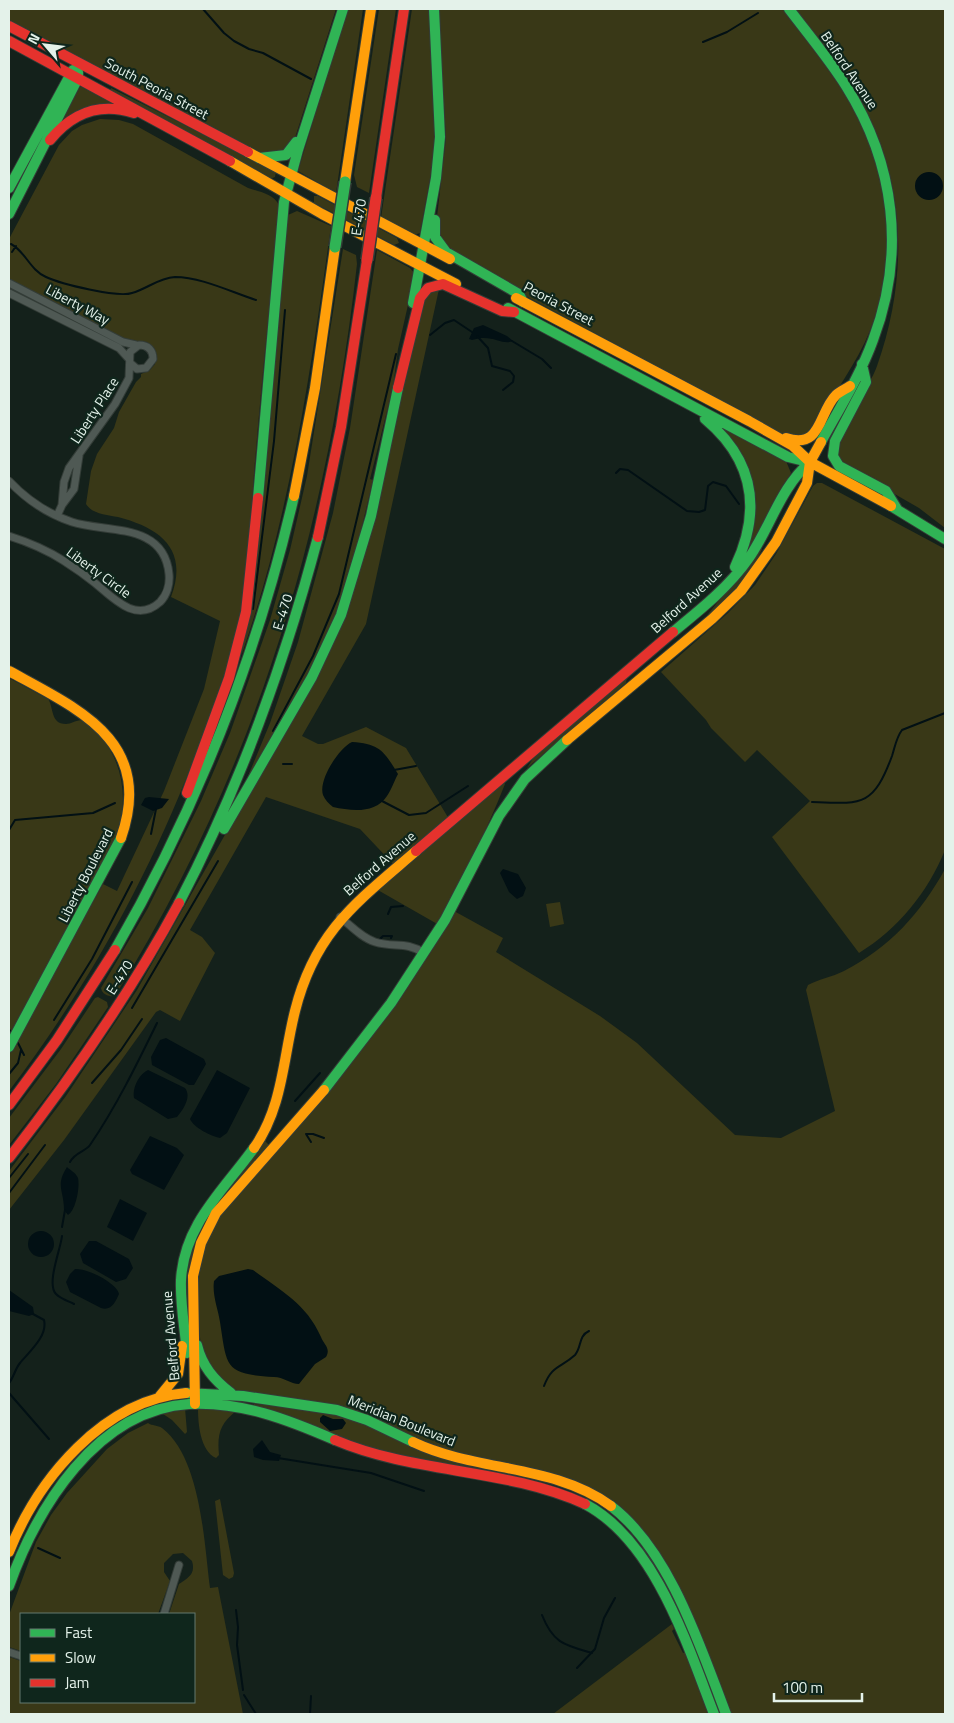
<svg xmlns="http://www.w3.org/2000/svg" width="954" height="1723" viewBox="0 0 954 1723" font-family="'Titillium Web',sans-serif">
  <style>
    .green { fill: #393817 }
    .water { fill: #021014 }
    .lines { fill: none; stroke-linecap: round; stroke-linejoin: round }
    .stream { stroke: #021014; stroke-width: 2 }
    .street-casing { stroke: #333c37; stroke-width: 9 }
    .fast-casing { stroke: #333c37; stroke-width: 12 }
    .slow-casing { stroke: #333c37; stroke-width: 12 }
    .jam-casing { stroke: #333c37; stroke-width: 12 }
    .street { stroke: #4f5954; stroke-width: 7 }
    .fast { stroke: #30b455; stroke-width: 10 }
    .slow { stroke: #ff9f0a; stroke-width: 10 }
    .jam { stroke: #e5322d; stroke-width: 10 }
    .fast-bridge-casing { stroke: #333c37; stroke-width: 14; stroke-linecap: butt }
    .jam-bridge-casing { stroke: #333c37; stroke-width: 14; stroke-linecap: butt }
    .fast-bridge { stroke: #30b455; stroke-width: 11 }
    .jam-bridge { stroke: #e5322d; stroke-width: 11 }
    .labels { text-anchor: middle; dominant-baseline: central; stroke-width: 4.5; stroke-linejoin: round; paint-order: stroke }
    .street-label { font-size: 14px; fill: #e4f2ea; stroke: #0f261c }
  </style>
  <rect width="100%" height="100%" fill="#14211b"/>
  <!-- green -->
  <path class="green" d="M9,9h327l-42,132 -5,8 -23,5 -8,-2 -249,-130z
    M347,9h16l-27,184 -38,-22z
    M379,9h17l-27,184 -12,-6 -3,-12z
    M412,9h18l5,143 -15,81 -6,2 -33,-17z
    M438,9h346c20,27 43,54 60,83 47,76 60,167 21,250 -16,33 -38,62 -57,94l-16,3 -261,-140 -80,-46 -9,-9 -5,-27 9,-79z
    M795,9h150v519l-26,-20 -80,-46c-1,-5 -2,-10 -2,-15 0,-12 34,-63 40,-81 31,-87 30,-183 -16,-264 -19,-33 -44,-63 -66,-93z
    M80,87h5l34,18 -61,20z
    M111,88l165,83 -1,6 -5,2 -160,-88z
    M100,119l19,1 14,4 115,64c12,4 25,6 31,17 -8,90 -18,180 -25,269 -4,52 -2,106 -15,156 -7,26 -18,52 -26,77 -49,141 -114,265 -204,384v-37l94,-170 14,7 47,-100 40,-102 16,-68 -49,-24c18,-48 -11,-69 -53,-80 -11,-2 -26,-3 -32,-13l5,-33 6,-17 17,-26 5,-16 17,-30 5,-5v-3l9,-4 5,-6v-15l-8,-7 -20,-1 -118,-62v-40l50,-94 13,-14 10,-6z
    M314,196h4l79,42 2,5 -5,2 -80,-42z
    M297,211l34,15c-20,144 -41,289 -89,428l46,-439z
    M343,249l13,6 1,9c-30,266 -100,503 -242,732 -5,1 -13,-1 -14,-8l47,-80 53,-107 29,-68 40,-113 20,-70 17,-74z
    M377,250l33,18 5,6 -17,75 -5,38 -23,92 3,1 -20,84 -27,78 -80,139 24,-58 28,-81 35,-129 17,-85z
    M439,289l-73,335 -64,112 16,8h5l43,-17 40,21 43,71 -55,46 -34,-36 -94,-32 -76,133 12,7 13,16 -35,68 -20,-11 -4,2 -92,128 -55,70v-39l57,-75 71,-106 199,-351 86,-341z
    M725,428l61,33 5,12 -42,78 5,-50 -30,-70z
    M822,483l123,66v301c-17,42 -47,79 -86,103l-87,-116 38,-36 -53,-51 -12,12 -34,-34 -5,-8 -45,-48 67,-59 27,-28 21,-31 37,-68 4,-3z
    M760,548l2,1c-12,29 -33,48 -56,70l-1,-1z
    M627,677l-1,6 -99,85 7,-11z
    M9,678l39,21c6,8 2,25 18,25 5,0 10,-4 16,-4 8,3 15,10 20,17 24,32 27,72 11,108l-104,194z
    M502,781l3,3c-19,48 -42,94 -66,141l-63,-36z
    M945,869v845h-215l-53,-123 -69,-91 -169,-50 -50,-24 -153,-35 -23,-16 -12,-26 -5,-59 6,-40 19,-39 49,-53 184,-247 49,27 -7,14 104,64 37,27 98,92 46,3 54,-27 -29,-121 2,-5c11,-6 24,-8 36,-14 45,-23 77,-58 101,-102z
    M560,902l4,22 -14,3 -4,-23z
    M98,997l9,5 1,5 -52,77 -47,61v-27l52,-69 34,-51z
    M264,1140l7,7 -65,77 -16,94h-3l-2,-8 1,-46 14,-41z
    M254,1404l33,2 56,9 148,56 -112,-19 -125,-45z
    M185,1408l2,24 -2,2 -13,-14 -12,-8z
    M198,1408l38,3c-16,13 -19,23 -17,44l-3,3c-16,-7 -18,-35 -18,-50z
    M148,1423c4,3 10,2 14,5 39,30 42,114 48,160l8,-1 25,127h-234v-57l12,4v41h173v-88h-25l10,-30c9,-6 17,-10 13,-23l-9,-8 -10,1 -9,9v9l6,9 -12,33h-137v37l-12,-4v-32l27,-73 15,-27 16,-22 40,-44 21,-16z
    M220,1499l14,74 -1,4 -4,2 -6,-4 -8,-74z
    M672,1624l2,5 -2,2 11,22 2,-1 25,62h-157z"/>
  <!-- water -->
  <path class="water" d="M915 186a14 14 0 1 1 28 0a14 14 0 1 1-28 0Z
    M483,325l24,11 6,5c-11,5 -21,-8 -41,-1l-3,-1 5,-11z
    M352,742c28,2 32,9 46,32 -4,7 -6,15 -11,22 -12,18 -35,15 -54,11 -4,-3 -8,-7 -10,-12 -5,-15 16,-47 29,-53z
    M149,797l20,2 -7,9 -9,3 -12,-6 4,-7z
    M503,869l15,5 8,14 -3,8 -6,3 -8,-7 -9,-19z
    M166,1038l38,21 2,5 -12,21h-5l-37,-20 -1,-8 9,-17z
    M148,1070l37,18c7,9 -2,22 -8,29l-9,2 -34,-21c-2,-10 5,-24 14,-28z
    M217,1070l33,18 -23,45 -7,5c-9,-2 -26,-10 -30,-19z
    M150,1136l27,12 7,7 -20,35 -32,-16 -2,-4z
    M67,1167c3,3 9,6 11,11 2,9 -2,32 -10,37l-4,-5c0,-20 -9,-24 3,-43z
    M120,1199l27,14 -14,28 -26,-14z
    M28 1244a13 13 0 1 1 26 0a13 13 0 1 1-26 0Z
    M89,1241h7l33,18 4,9 -7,11 -10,3 -33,-19 -3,-9z
    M75,1269c12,-1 42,14 44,25 -4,9 -8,17 -18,14l-31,-16 -4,-10 4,-8z
    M248,1269l5,1c28,21 53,33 68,67 3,8 10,11 5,20l-11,7 -16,20c-8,0 -16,-7 -25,-7 -50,-3 -47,-10 -54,-55 -2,-13 -8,-27 -6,-41l5,-5z
    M9,1290l24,17 1,7 -5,2 -20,-5z
    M323,1415l10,4h10l3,4 -4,6 -12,2 -10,-9v-4z
    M262,1440l8,12 11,3 -2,6 -16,-1 -9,-3 -1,-8z"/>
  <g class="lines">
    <!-- stream -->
    <path class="stream" d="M203,9l21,24 10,8 15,8 14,4 48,26
      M703,42l24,-10 31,-19
      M11,244c14,7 19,26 35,33 15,7 72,21 86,16 15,-4 26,-15 43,-16 26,0 56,15 81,23
      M12,252l4,-6
      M430,335l15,-12 9,-3 18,12
      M477,336l11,12 4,18 18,5 4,5 -1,6 -10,8
      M512,341l30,18 9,9
      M616,473l4,-4 8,1 59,41 12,1 6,-2 3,-24 5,-4 13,4 13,18
      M253,609l21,-168 11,-131
      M273,731l40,-75 26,-62 57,-240
      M283,764h9
      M394,770l22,-4
      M382,801l27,14 17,-2 42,-27
      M812,802c50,2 61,5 80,-46 3,-9 4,-18 10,-26l43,-17
      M9,830l6,-10 78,-7 22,-10
      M151,834l5,-25
      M388,914l3,-7 12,-1
      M380,939l3,-3h9l-1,2
      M132,1008l86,-147
      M54,1020l38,-61 40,-77
      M9,1029l1,2
      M18,1043l6,12
      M9,1074l9,-11 3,-13
      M92,1083l29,-33 21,-31
      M295,1101l25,-28
      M306,1134h7l11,4
      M306,1134l5,8
      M70,1162c5,-10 15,-10 20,-17 26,-38 47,-81 67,-122
      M9,1178l19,-24
      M9,1193l36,-48
      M62,1227l3,-17
      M62,1236c-1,12 -16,48 -6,58 5,5 12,7 18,10
      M9,1383c5,-6 6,-14 11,-20 9,-11 28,-27 24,-43l-11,-6
      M544,1386c8,-21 17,-18 31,-31 7,-8 3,-19 14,-24
      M9,1393l40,46
      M278,1458l93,15 53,18
      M38,1548l22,10
      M236,1610l2,17 -1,18 6,45
      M542,1615c11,28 22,30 50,38
      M577,1668l18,-19 9,-31 11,-20
      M244,1695l12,19
      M310,1714l1,-18"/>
    <!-- street casing -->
    <g class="street-casing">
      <path id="street" d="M9,283l114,59 13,3
        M9,293l110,55 10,11
        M9,481c17,18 39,33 63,41 34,11 92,0 97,52 1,10 -2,21 -9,28 -24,22 -47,-4 -65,-19 -10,-8 -20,-15 -31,-22 -17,-11 -36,-19 -55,-25
        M62,505l12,-16 5,-33
        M57,516l5,-11 2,-23 5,-14 46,-64 14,-26 1,-26 9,-7c9,0 14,5 14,14l-7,9 -9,1 -7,-6
        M340,917c11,9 22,21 35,25 19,6 31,-1 49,11
        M164,1614l15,-49
        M9,1652l12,4"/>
    </g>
    <!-- fast casing -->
    <g class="fast-casing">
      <path id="fast" d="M789,9c19,25 40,50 57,77 49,78 60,167 27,254 -13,36 -34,69 -52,102
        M259,158l27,-3 10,-13
        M9,188l64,-118
        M9,214l69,-136v-6
        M435,220v17l11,15 73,42 4,8
        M413,303l23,-125 4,-41 -6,-128
        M508,308l280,149 20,5
        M862,364l4,18 -31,59 -2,15 6,10 47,25 11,18
        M705,419c49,41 57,91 30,148
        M258,498l26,-296 14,-52 45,-141
        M891,506l54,33
        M673,632c27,-22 56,-45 76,-74 22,-32 31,-70 61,-96
        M224,829l88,-152 29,-62 30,-99 27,-128
        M179,903c61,-117 105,-238 139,-366
        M115,950c82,-142 142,-294 179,-454
        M9,1047l112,-209
        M324,1090l67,-87 54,-83 54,-104 26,-37 42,-39
        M197,1345c5,21 17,35 34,48
        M187,1353c-2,-24 -7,-49 -6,-73 3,-56 43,-90 73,-132
        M186,1393l57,3 94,14 30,10 46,22
        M585,1504c70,37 102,140 129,210
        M611,1506c59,45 89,140 115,208
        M9,1586c28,-78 87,-176 180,-182 52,-3 100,16 146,36"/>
    </g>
    <!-- slow casing -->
    <g class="slow-casing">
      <path id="slow" d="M248,152l202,107
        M230,161l92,53 134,70
        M345,182l26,-173
        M516,298l233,123 44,25 17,16 81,44
        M786,438c36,12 32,-25 50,-43 4,-4 10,-6 14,-9
        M294,496l21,-108 20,-141
        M9,671c69,38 146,70 112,167
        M567,740l145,-121 29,-28 35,-49 31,-59 3,-21 11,-20
        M254,1148c29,-41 29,-90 41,-137 20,-80 62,-109 121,-160
        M160,1396l18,-22 4,-28
        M195,1404l-2,-128 8,-33 15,-30 108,-123
        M413,1442c63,30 141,22 198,64
        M9,1552c29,-73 94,-152 177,-159"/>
    </g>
    <!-- jam casing -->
    <g class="jam-casing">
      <path id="jam" d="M9,26l239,126
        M9,41l221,120
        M50,140c22,-27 50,-38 84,-27
        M376,198l28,-189
        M398,388l22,-90 8,-10 15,-4 59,27 12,1
        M318,537l23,-110 26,-167
        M187,793l42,-115 17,-66 12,-114
        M416,851l257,-219
        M9,1105l48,-65 58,-90
        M9,1158c63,-81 121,-164 170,-255
        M335,1440c80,34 171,28 250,64"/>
    </g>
    <!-- street -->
    <use href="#street" class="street"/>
    <!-- fast -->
    <use href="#fast" class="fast"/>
    <!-- slow -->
    <use href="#slow" class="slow"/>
    <!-- jam -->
    <use href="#jam" class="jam"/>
    <!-- fast-bridge casing -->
    <g class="fast-bridge-casing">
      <path id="fast-bridge" d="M335,247l10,-65"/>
    </g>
    <!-- jam-bridge casing -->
    <g class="jam-bridge-casing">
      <path id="jam-bridge" d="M367,260l9,-62"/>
    </g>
    <!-- fast-bridge -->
    <use href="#fast-bridge" class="fast-bridge"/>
    <!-- jam-bridge -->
    <use href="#jam-bridge" class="jam-bridge"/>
  </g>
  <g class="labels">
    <!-- street labels -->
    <g class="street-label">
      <text transform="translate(850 70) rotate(56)">Belford Avenue</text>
      <text transform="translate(157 88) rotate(28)">South Peoria Street</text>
      <text transform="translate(358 217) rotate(-82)">E-470</text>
      <text transform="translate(559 303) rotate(28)">Peoria Street</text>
      <text transform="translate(78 304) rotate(28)">Liberty Way</text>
      <text transform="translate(94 410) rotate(-57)">Liberty Place</text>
      <text transform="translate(99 572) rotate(36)">Liberty Circle</text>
      <text transform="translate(686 600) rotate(-42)">Belford Avenue</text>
      <text transform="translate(282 612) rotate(-73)">E-470</text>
      <text transform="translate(379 863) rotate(-41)">Belford Avenue</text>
      <text transform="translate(85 875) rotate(-63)">Liberty Boulevard</text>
      <text transform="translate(119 977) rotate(-58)">E-470</text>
      <text transform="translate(170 1336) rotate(-95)">Belford Avenue</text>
      <text transform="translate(402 1420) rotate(22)">Meridian Boulevard</text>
    </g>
  </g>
  <!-- border -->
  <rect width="954" height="1723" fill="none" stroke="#e4f2ea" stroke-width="20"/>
  <!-- legend -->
  <rect x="20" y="1613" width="175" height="90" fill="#0f261c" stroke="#64786e"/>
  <rect x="30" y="1629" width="25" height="8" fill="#30b455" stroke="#64786e"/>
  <text x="65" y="1638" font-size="15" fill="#e4f2ea">Fast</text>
  <rect x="30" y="1654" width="25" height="8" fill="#ff9f0a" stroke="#64786e"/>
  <text x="65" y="1663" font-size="15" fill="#e4f2ea">Slow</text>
  <rect x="30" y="1679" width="25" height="8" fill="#e5322d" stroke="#64786e"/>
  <text x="65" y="1688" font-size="15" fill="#e4f2ea">Jam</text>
  <!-- north arrow -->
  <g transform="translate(45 45) rotate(298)" stroke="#0f261c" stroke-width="4" paint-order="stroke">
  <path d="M0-4L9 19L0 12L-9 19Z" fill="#e4f2ea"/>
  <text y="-8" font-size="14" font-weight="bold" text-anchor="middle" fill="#e4f2ea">N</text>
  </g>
  <!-- scale -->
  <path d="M774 1693v8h88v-8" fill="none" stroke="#e4f2ea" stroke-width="2.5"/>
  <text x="782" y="1693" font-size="15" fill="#e4f2ea" stroke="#0f261c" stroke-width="4" paint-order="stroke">100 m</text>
</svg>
